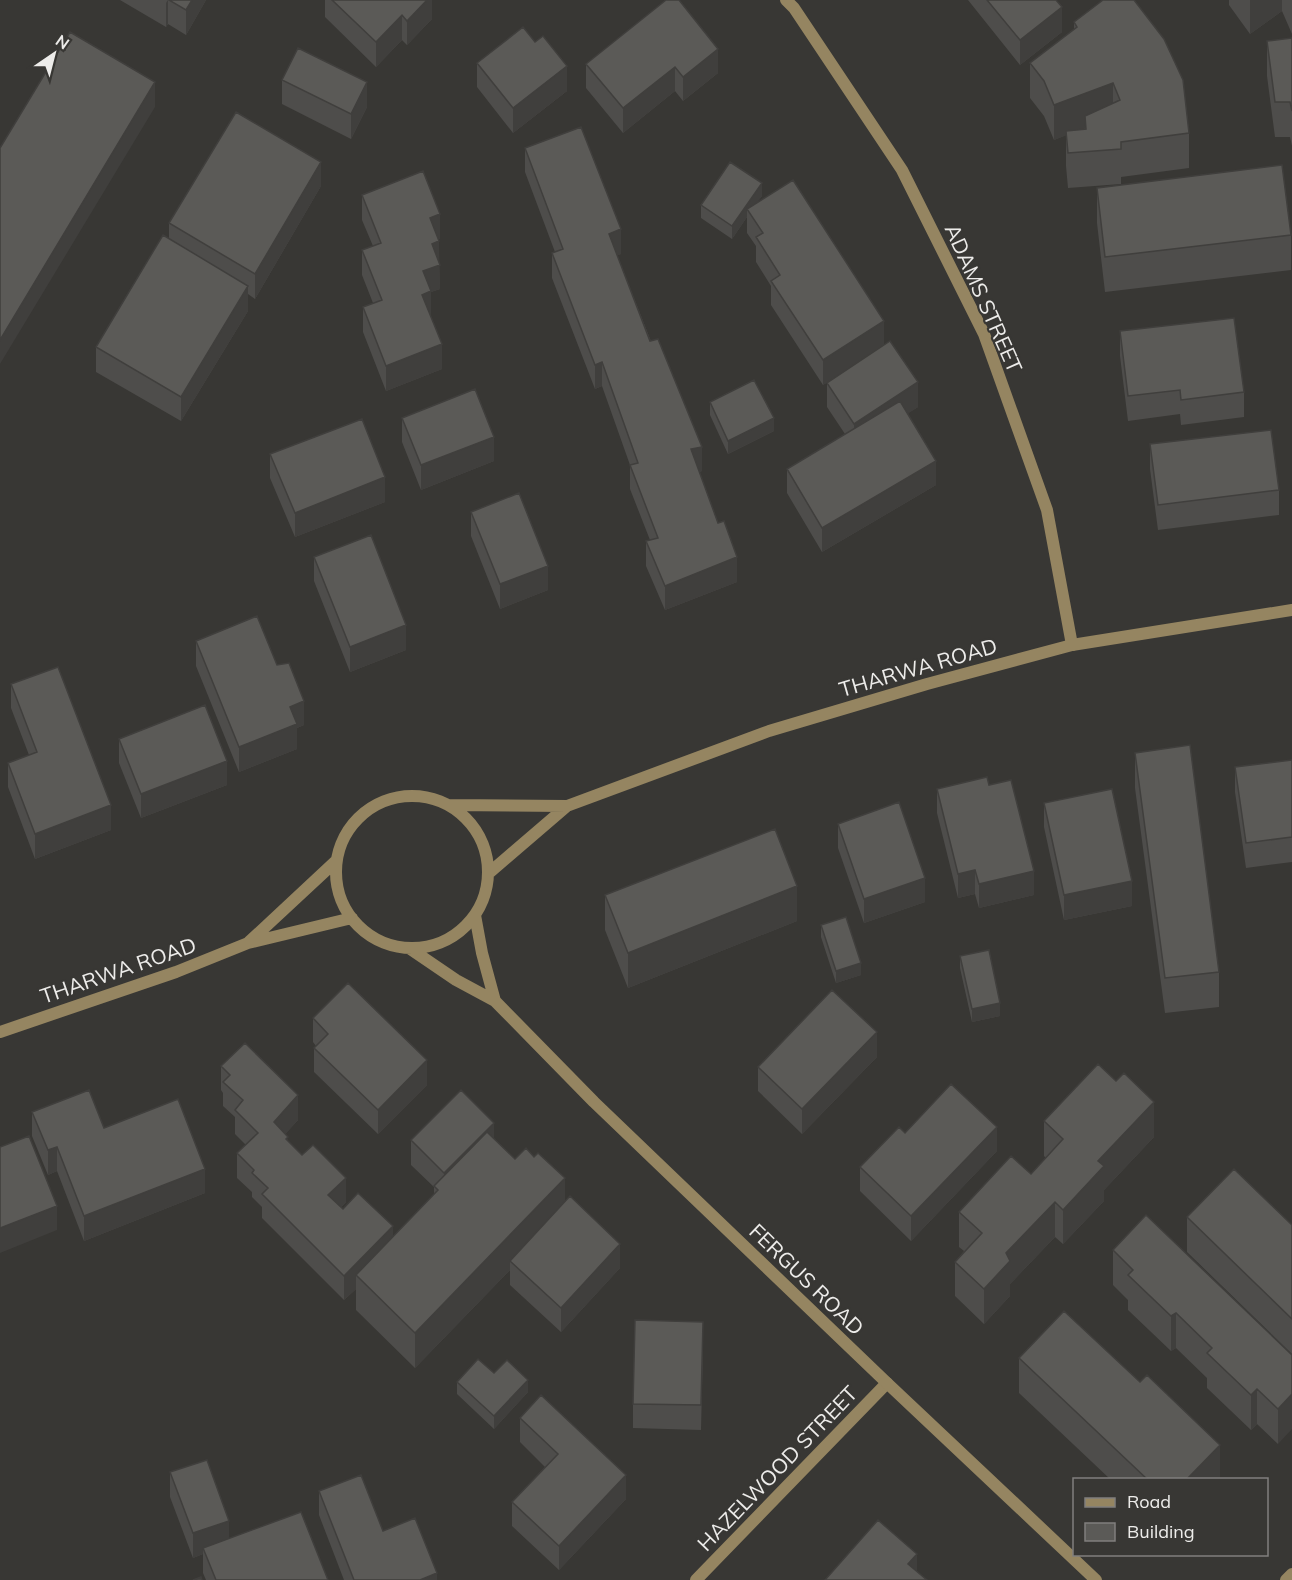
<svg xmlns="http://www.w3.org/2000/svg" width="1292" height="1580" viewBox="0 0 1292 1580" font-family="Mulish,sans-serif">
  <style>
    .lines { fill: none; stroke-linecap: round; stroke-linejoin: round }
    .minor { stroke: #958561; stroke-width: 12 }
    .tertiary { stroke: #958561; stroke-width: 12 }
    .wall { fill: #4e4d4b }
    .shaded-wall { fill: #403f3d }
    .building { fill: #5b5a57; stroke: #403f3d; stroke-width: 1.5 }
    .labels { text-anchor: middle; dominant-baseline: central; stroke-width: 4.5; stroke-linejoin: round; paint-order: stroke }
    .street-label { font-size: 21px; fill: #edecea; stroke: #383734 }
  </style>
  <rect width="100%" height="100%" fill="#383734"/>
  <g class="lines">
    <!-- minor -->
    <path class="minor" d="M786,0l8,8 108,162 82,164 63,176 25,135
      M696,1580l191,-197
      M1286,1580l6,-6"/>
    <!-- tertiary -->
    <path class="tertiary" d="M336 872a76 76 0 1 1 152 0a76 76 0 1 1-152 0Z
      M449,805l118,1
      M489,873l78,-67 202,-75 158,-47 145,-39 220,-35
      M475,915l7,38 13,48
      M249,942l87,-81
      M409,948l47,32 39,21 99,101 293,281 209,197
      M0,1032l176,-60 72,-29 104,-25"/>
  </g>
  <!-- wall -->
  <path class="wall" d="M120,0h86l-20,35 -18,-11 -2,3z
    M325,0h107v19l-25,26 -5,-5 -26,27 -51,-50z
    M666,0l52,73 -35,28 -8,-10 -52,42 -37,-45v-24z
    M968,0h88l6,32 -42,33z
    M1229,0h63v34l-10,-23 -32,23 -21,-29z
    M1074,22l115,111v35l-68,9v7l-53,4 -2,-22v-31l-12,5 -10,-24 -14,-18v-35l44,-34z
    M1292,38v108l-2,-9h-15l-8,-61v-35z
    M477,63l90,28 -54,42 -36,-46z
    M282,80l85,27 -16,32 -69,-35z
    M525,148l96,106 -4,1 85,216 -3,1 38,110 -72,28 -19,-44v-25l4,-1 -20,-51v-24l-28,-79 -7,3 -43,-111v-25l3,-1 -30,-80z
    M321,186l-66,113 -7,-5v17l-67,110 -85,-49v-25l73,-109v-15z
    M1097,188l194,47v35l-186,22 -8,-69z
    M362,195l78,44h-2l2,50 -9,3v23l-1,1 12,53 -56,22 -23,-59v-25l10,-4 -11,-28v-25l11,-4 -11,-26z
    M762,196l-5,6 127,143 34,62 -10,6 28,72 -114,67 -35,-59v-24l58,-35 -18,-27v-24l28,-19 -32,21 -52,-80v-19l-15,-24v-16l-9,-13v-16l-15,22 -31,-21v-13z
    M1120,331l124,61v25l-63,8 -1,-11 -52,7 -8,-65z
    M710,402l64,29 -46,23 -18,-39z
    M402,418l92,43 -73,29 -19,-48z
    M1150,444l129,46v25l-121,15 -8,-61z
    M270,454l115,48 -90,35 -25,-59z
    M471,512l77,78 -48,19 -29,-73z
    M314,557l92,93 -56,22 -36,-91z
    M196,641l81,24 27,60 -7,3v21l-58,23 -43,-106z
    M11,684l100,146 -76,29 -27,-72v-24l21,-8 -18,-47z
    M119,739l108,46 -86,33 -22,-55z
    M1135,753l84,219v35l-54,6 -30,-225z
    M1292,760v102l-46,6 -11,-76v-25z
    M989,785l45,110 -55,13 -4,-14 -17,4 -21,-85v-24z
    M1044,803l88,103 -68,14 -20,-93z
    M838,824l87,78 -61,21 -26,-75z
    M605,895l192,26 -169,67 -23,-58z
    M821,925l40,50 -25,8 -15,-46z
    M960,956l40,60 -28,6 -12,-54z
    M313,1018l114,67 -49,49 -64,-62v-24l2,-2 -3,-4z
    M877,1057l-75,77 -44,-43v-24z
    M221,1066l77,54 -13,14 3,7 58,61 -5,5 52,30 41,-42v-8l-23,-22v-25l83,-1 21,20 50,43 55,66 -59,64 -51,-47v-15l-95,98 -59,-58v-21l-12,11 -82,-82v-11l-10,-10v-5l-15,-14v-25l9,-8 -11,-11v-17l-12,-11v-13l-2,-3z
    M32,1112l72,16 101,65 -121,48 -27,-70 -9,4 -16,-39z
    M1044,1121l110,16 -50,53v11l-41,43 -8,-7 -45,47v12l-26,28 -29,-28v-34l9,-11 -5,-4v-35l72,-38 15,-16 -2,-2z
    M997,1151l-86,90 -51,-50v-24z
    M1187,1217l105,8v129l-105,-102z
    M1113,1250l179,105 -14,89 -21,-20 -6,6 -44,-42v-10l-31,-30 -5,3 -43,-41v-10l-15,-15z
    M703,1346l-2,84 -68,-2v-24z
    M1019,1358l121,24 80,97h-110l-91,-86z
    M494,1373l34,19 -34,37 -37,-35v-12z
    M520,1418l106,81 -67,71 -47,-44v-24l33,-35 -25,-25z
    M170,1472l59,67 99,41h-122l-3,-7v-19l-10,4 -23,-61z
    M319,1491l64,40 54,49h-93l-25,-65z"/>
  <!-- shaded-wall -->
  <path class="shaded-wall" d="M168,0v24l-2,3v-24z
    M192,0h14l-20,35v-25z
    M427,0h5v19l-25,26v-24z
    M1250,0h32v11l-32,23z
    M1062,7v25l-42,33v-25z
    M402,15v25l-26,27v-25z
    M718,49v24l-35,28v-24z
    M567,66v25l-54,42v-25z
    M675,67v24l-52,42v-25z
    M155,82v25l-155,257v-24z
    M367,82v25l-16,32v-25z
    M1113,83v35l-59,22v-35z
    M321,162v24l-66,113v-25z
    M762,183v13l-12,17 -3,-4v8l-15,22v-13z
    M440,214v25l-10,4v-25z
    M621,229v25l-12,4v-24z
    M439,241l1,48 -9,3v23l-9,4v-24l1,-24 9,-27z
    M248,286v25l-67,110v-24z
    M884,321v25l-61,39v-25z
    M442,344v25l-56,22v-25z
    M602,362v24l-7,3v-24z
    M918,382v25l-64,42v-25z
    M774,418v13l-46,23v-13z
    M494,437v24l-73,29v-25z
    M702,447v24l-11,3v-25z
    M936,461v24l-114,67v-24z
    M385,477v25l-90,35v-24z
    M737,557v25l-72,28v-24z
    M548,566v24l-48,19v-25z
    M406,625v25l-56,22v-25z
    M304,701v24l-7,3v21l-58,23v-25l51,-40z
    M227,761v24l-86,33v-24z
    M111,805v25l-76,29v-25z
    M975,870v24l-17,4v-24z
    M1034,871v24l-55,13v-24z
    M925,878v24l-61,21v-24z
    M1132,881v25l-68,14v-25z
    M797,886v35l-169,67v-35z
    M861,963v12l-25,8v-12z
    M1000,1003v13l-28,6v-13z
    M877,1032v25l-75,77v-25z
    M427,1060v25l-49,49v-24z
    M298,1095v25l-24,27v-25z
    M1154,1102v35l-50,53v11l-41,43v-34l35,-49z
    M494,1123v24l-50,51v-25z
    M997,1127v24l-86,90v-25z
    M57,1147v24l-9,4v-25z
    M205,1169v24l-121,48v-25z
    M346,1178v24l-18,18v-25z
    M565,1178v35l-55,48v9l-95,98v-35z
    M1055,1202v35l-45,47v12l-26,28v-35l22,-36z
    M57,1206v24l-57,23v-25z
    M393,1226v24l-37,25v14l-12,11v-24z
    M620,1244v24l-59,64v-24z
    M1176,1313v35l-5,3v-35z
    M528,1380v12l-34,37v-13z
    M1257,1389v35l-6,6v-35z
    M1292,1394v35l-14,15v-35z
    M1220,1445v34h-33z
    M626,1475v24l-67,71v-24z
    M229,1521v24l-26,3v6l-10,4v-25z
    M917,1554v25l-9,-15z
    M437,1573v7h-17z"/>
  <!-- building -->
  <path class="building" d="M169,0h23l-6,10z
    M332,0h95l-20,21 -5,-6 -26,27z
    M666,0h13l39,49 -35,28 -8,-10 -52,41 -37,-44z
    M987,0h69l6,7 -42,33z
    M1103,0h31l30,39 19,41 6,53 -68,9v7l-53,4 -2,-22 20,-2 -1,-13 35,-16 -7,-17 -59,22 -10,-24 -14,-18 47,-36 -3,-5z
    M523,27l12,15 8,-6 24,30 -54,42 -36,-45z
    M70,32l85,50 -155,258v-192z
    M1292,38v73l-2,-9h-15l-8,-61z
    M298,48l69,34 -16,32 -69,-34z
    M236,112l85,50 -66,112 -86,-51z
    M581,127l40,102 -12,5 41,107 8,-2 44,108 -11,2 27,74 6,-2 13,36 -72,29 -19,-45 12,-3 -28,-73 8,-2 -36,-101 -7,3 -43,-112 11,-4 -38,-101z
    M730,162l32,21 -30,43 -31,-21z
    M1282,165l9,70 -186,22 -8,-69z
    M423,171l17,43 -10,4 9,23 -7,3 8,21 -17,6 8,20 -9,4 20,49 -56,22 -23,-59 19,-7 -20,-50 19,-7 -19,-48z
    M793,180l91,141 -61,39 -52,-79 9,-6 -24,-38 7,-4 -16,-24z
    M163,235l85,51 -67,111 -85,-50z
    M1234,318l10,74 -63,8 -1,-10 -52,6 -8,-65z
    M890,341l28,41 -64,42 -27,-41z
    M754,380l20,38 -46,23 -18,-39z
    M475,389l19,48 -73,28 -19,-47z
    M900,401l36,60 -114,67 -35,-59z
    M362,419l23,58 -90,36 -25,-59z
    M1271,430l8,60 -121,15 -8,-61z
    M519,493l29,73 -48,18 -29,-72z
    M371,535l35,90 -56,22 -36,-90z
    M257,616l20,49 12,-2 15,38 -14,6 7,17 -58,23 -43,-106z
    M58,667l53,138 -76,29 -27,-71 29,-11 -26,-68z
    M205,705l22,56 -86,33 -22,-55z
    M1190,745l29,227 -54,6 -30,-225z
    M1292,760v77l-46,6 -11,-76z
    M987,777l2,8 22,-5 23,91 -55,13 -4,-14 -17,4 -21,-85z
    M1112,789l20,92 -68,14 -20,-92z
    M899,802l26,76 -61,21 -26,-75z
    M775,829l22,57 -169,67 -23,-58z
    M846,917l15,46 -25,8 -15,-46z
    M989,950l11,53 -28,6 -12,-53z
    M348,983l79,77 -49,50 -64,-62 14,-14 -15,-16z
    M832,990l45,42 -75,77 -44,-42z
    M245,1043l53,52 -24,27 14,15 -2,2 16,16 11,-10 33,33 -18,17 15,14 15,-16 35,33 -49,50 -82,-82 6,-6 -16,-15 2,-3 -17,-17 21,-20 -23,-23 8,-10 -20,-18 7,-7 -9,-9z
    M1098,1064l18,17 8,-8 30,29 -56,59 6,5 -41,44 -8,-8 -49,51 4,8 -26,28 -29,-27 27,-29 -23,-21 52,-56 20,18 32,-35 -19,-18z
    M951,1084l46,43 -86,89 -51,-49 39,-40 6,6z
    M89,1090l15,38 74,-29 27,70 -121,47 -27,-69 -9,3 -16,-38z
    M461,1090l33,33 -50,50 -33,-33z
    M487,1132l28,27 11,-11 8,9 4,-4 27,25 -150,155 -59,-58 82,-85 -4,-4z
    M29,1136l28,70 -57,22v-81z
    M1234,1169l58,56v94l-105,-102z
    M570,1196l50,48 -59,64 -51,-47z
    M1146,1215l146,140v39l-14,15 -21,-20 -6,6 -44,-42 5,-5 -36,-35 -5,3 -43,-41 5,-5 -20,-20z
    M1064,1311l76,71 7,-7 73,70 -33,34h-40l-128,-121z
    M635,1320l68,2 -2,83 -68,-1z
    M478,1359l16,14 13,-13 21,20 -34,36 -37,-34z
    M541,1395l85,80 -67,71 -47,-44 46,-48 -38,-36z
    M207,1460l22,61 -36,12 -23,-61z
    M361,1475l22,56 32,-13 22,55 -17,7h-66l-35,-89z
    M301,1512l27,68h-112l-13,-32z
    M878,1520l39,34 -9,10 19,16h-102z
    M201,1577l1,3h-9z"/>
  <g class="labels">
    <!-- street labels -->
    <g class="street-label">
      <text transform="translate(984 298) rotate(66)">ADAMS STREET</text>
      <text transform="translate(918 667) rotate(-16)">THARWA ROAD</text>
      <text transform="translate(118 970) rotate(-19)">THARWA ROAD</text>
      <text transform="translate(807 1279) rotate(44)">FERGUS ROAD</text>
      <text transform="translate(777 1468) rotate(-46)">HAZELWOOD STREET</text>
    </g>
  </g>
  <!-- legend -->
  <rect x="1073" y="1478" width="195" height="78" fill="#383734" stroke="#807f7d" stroke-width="1.5"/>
  <rect x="1085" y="1498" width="30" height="9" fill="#958561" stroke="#807f7d" stroke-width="1.5"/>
  <text x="1127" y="1508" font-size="18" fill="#edecea">Road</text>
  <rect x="1085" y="1523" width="30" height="18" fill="#5b5a57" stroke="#807f7d" stroke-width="1.5"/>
  <text x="1127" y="1538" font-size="18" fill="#edecea">Building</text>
  <!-- north arrow -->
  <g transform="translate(54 54) rotate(35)" stroke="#383734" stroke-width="4.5" paint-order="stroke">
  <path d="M0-4.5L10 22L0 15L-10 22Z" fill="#edecea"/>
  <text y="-9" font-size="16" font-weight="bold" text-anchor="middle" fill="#edecea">N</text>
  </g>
</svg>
